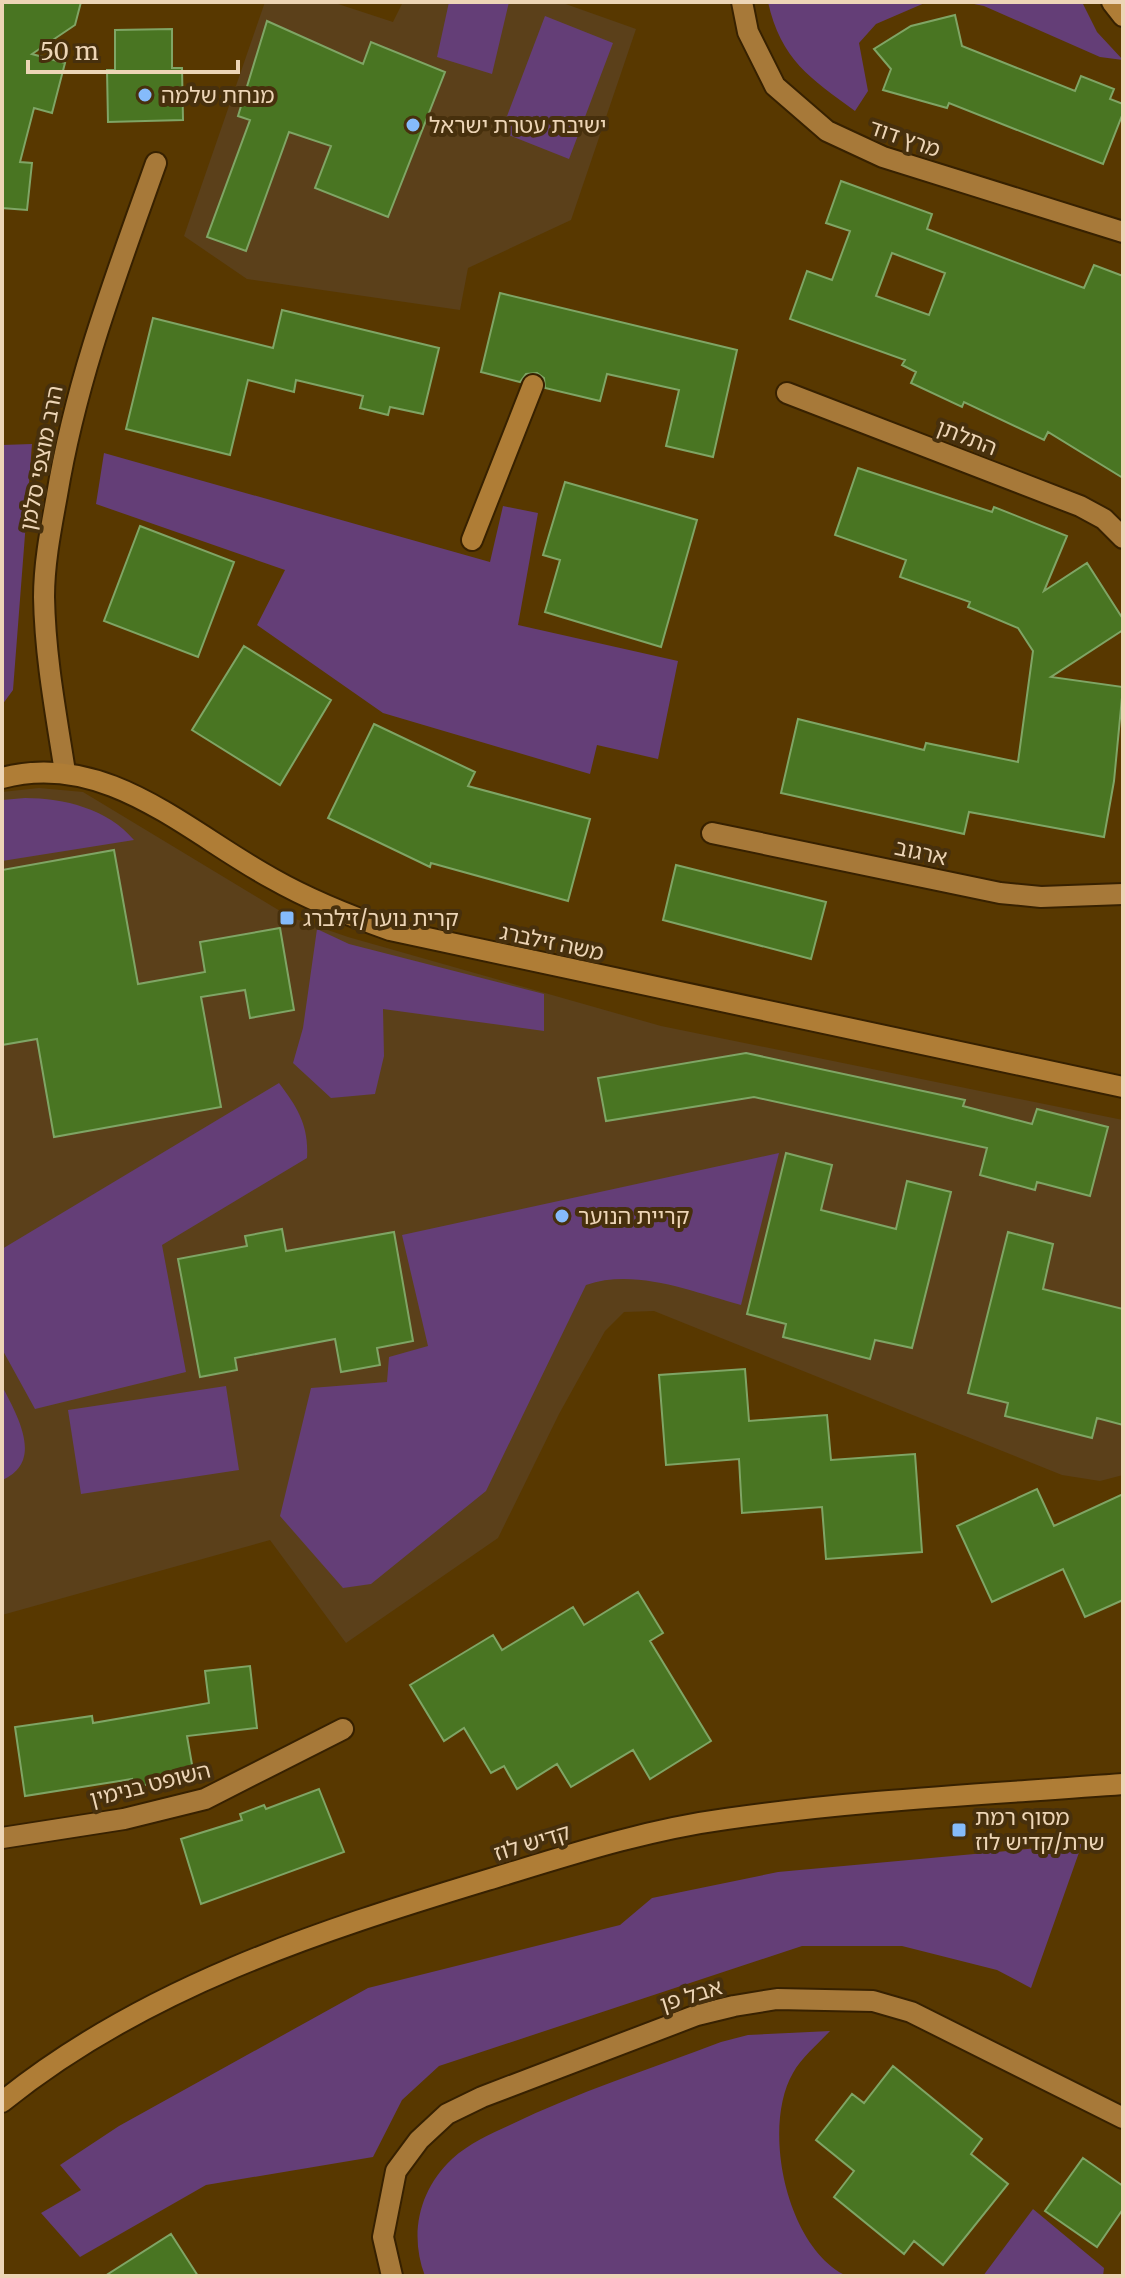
<svg xmlns="http://www.w3.org/2000/svg" width="1125" height="2278" viewBox="0 0 1125 2278" font-family="Merriweather,'Noto Sans Hebrew',serif">
  <style>
    .built { fill: #5b401a }
    .green { fill: #643e77 }
    .building { fill: #497522; stroke: #7fa565; stroke-width: 2; fill-rule: evenodd }
    .lines { fill: none; stroke-linecap: round; stroke-linejoin: round }
    .street-casing { stroke: #372100; stroke-width: 24 }
    .secondary-casing { stroke: #372100; stroke-width: 24 }
    .street { stroke: #a77939; stroke-width: 20 }
    .secondary { stroke: #af7d36; stroke-width: 20 }
    .poi-dot { fill: #85bbfb; stroke: #47300d; stroke-width: 3 }
    .labels { text-anchor: middle; dominant-baseline: central; stroke-width: 8; stroke-linejoin: round; paint-order: stroke }
    .poi-label { font-size: 22px; fill: #edd5b6; stroke: #47300d; text-anchor: start }
    .street-label { font-size: 22px; fill: #edd5b6; stroke: #47300d }
  </style>
  <rect width="100%" height="100%" fill="#583800"/>
  <!-- built -->
  <path class="built" d="M265,2h67l61,20 10,-20h157l76,27 -65,191 -103,48 -8,42 -213,-31 -63,-43z
    M39,788l44,4 207,125 58,20 313,89 462,94v355l-23,6 -38,-6 -408,-164 -30,1 -19,19 -46,83 -61,124 -152,105 -76,-103 -268,75v-823z"/>
  <!-- green -->
  <path class="green" d="M449,2h60l-17,72 -55,-17z
    M768,2h159l-51,22 -17,19 9,48 -13,20c-45,-33 -74,-51 -87,-109z
    M964,2h118l15,30 26,28 -23,-3 -116,-51z
    M545,16l68,27 -44,116 -68,-27z
    M32,444l-19,246 -11,15v-260z
    M104,453l386,109 13,-56 35,7 -20,112 160,36 -20,98 -61,-14 -7,29 -207,-61 -126,-88 28,-55 -189,-66z
    M25,798c39,0 83,11 109,42l-132,21v-61z
    M317,929l32,15 195,50v37l-161,-22 1,47 -9,38 -44,4 -38,-35 10,-35z
    M279,1083c19,25 30,43 28,75l-145,87 24,127 -151,37 -33,-60v-100z
    M779,1153l-38,152c-49,-13 -105,-37 -155,-20l-100,206 -115,93 -28,4 -63,-72 31,-128 76,-6 2,-25 39,-11 -26,-111z
    M2,1386c15,29 43,76 0,94z
    M226,1386l13,84 -158,24 -13,-84z
    M1082,1844l-51,144 -34,-18 -95,-24h-100l-363,120 -37,34 -29,57 -167,28 -126,72 -39,-44 40,-23 -21,-25 59,-39 249,-138 252,-63 32,-27 126,-26z
    M830,2031c-12,13 -29,27 -37,42 -32,55 -6,176 54,203h-422c-16,-42 -6,-86 27,-117 16,-15 38,-25 58,-34 68,-33 140,-56 211,-83l27,-7z
    M1033,2209l71,59 -1,8h-120z"/>
  <!-- building -->
  <path class="building" d="M2,2h79l-6,23 -43,29 33,9 -13,50 -18,-5 -14,54 12,1 -5,47 -25,-2z
    M955,15l7,31 113,45 6,-15 33,13 -4,10 13,5v9l-20,51 -154,-61 -2,5 -64,-18 8,-21 -17,-20 37,-23z
    M267,21l96,43 8,-22 74,30 -57,145 -73,-29 16,-42 -42,-14 -43,119 -39,-14 43,-117 -12,-4z
    M172,29v39h10l1,52 -75,2 -1,-52h8v-40z
    M841,181l91,33 -5,15 157,59 10,-23 29,11v202l-75,-46 -4,8 -80,-38 -2,5 -51,-24 5,-11 -14,-7 3,-5 -115,-41 17,-48 25,9 18,-49 -24,-8zM892,253l53,20 -16,42 -53,-19z
    M500,293l237,57 -24,107 -47,-11 13,-56 -72,-16 -7,27 -55,-13 -1,-10 -7,-5 -11,1 -6,8 -39,-10z
    M282,310l157,38 -16,66 -33,-7 -2,8 -28,-7 3,-12 -67,-16 -2,12 -46,-12 -18,75 -104,-26 27,-111 120,30z
    M858,468l134,44 2,-5 73,29 -23,55 43,-28 36,56v11l-72,47 72,10 -9,94 -10,56 -135,-25 -5,22 -183,-41 17,-74 126,31 2,-7 92,19 15,-111 -15,-23 -50,-21 2,-5 -70,-25 6,-17 -71,-25z
    M565,482l132,38 -36,127 -116,-35 15,-52 -17,-5z
    M140,526l94,36 -36,95 -94,-36z
    M244,646l87,54 -51,85 -88,-55z
    M374,724l101,48 -7,14 122,33 -22,82 -137,-38 -1,4 -102,-49z
    M114,850l24,134 67,-12 -5,-30 80,-14 14,82 -44,8 -5,-28 -44,7 20,110 -167,30 -17,-98 -35,6v-175z
    M676,865l150,37 -15,57 -148,-39z
    M746,1053l219,47 -2,6 69,18 5,-15 71,18 -18,69 -53,-14 -2,8 -55,-15 7,-27 -233,-51 -148,24 -8,-43z
    M786,1153l46,12 -11,45 75,19 11,-48 44,11 -39,156 -37,-8 -5,19 -87,-22 3,-13 -39,-10z
    M282,1229l4,22 108,-19 19,109 -36,7 3,17 -39,7 -6,-33 -100,19 2,12 -37,7 -22,-118 69,-13 -2,-10z
    M1008,1232l45,12 -10,45 80,20v116l-26,-7 -5,20 -87,-22 3,-13 -40,-10z
    M745,1369l4,52 78,-6 4,45 84,-6 7,98 -96,7 -4,-52 -80,6 -3,-54 -73,6 -7,-90z
    M1037,1489l17,37 69,-32v106l-38,17 -22,-48 -71,33 -35,-76z
    M638,1592l25,41 -13,8 61,100 -61,38 -17,-29 -62,37 -14,-23 -40,25 -13,-23 -13,7 -27,-45 -20,13 -34,-56 83,-50 9,15 71,-43 11,18z
    M250,1666l7,62 -70,8 7,40 -61,11 -1,-8 -107,17 -10,-69 77,-11 1,7 116,-20 -4,-32z
    M319,1789l25,63 -143,52 -20,-65 61,-19 -2,-6 24,-9 2,4z
    M893,2066l89,73 -11,15 37,30 -65,81 -29,-24 -10,13 -70,-57 20,-26 -38,-31 36,-46 12,9z
    M1083,2158l40,28v23l-26,38 -52,-36z
    M171,2234l27,42h-93z"/>
  <g class="lines">
    <!-- street casing -->
    <g class="street-casing">
      <path id="street" d="M742,2l6,30 27,54 52,45 56,26 240,75
        M787,393l293,113 24,13 19,19
        M65,772c-9,-58 -20,-116 -21,-175 0,-34 7,-69 13,-102 19,-116 60,-222 99,-332
        M712,833l288,60 41,4 82,-3
        M2,1838l122,-19 81,-20 138,-70
        M392,2276l-9,-39 13,-66 23,-31 28,-26 35,-17 215,-82 37,-9 43,-7 96,2 38,11 212,106"/>
    </g>
    <!-- secondary casing -->
    <g class="secondary-casing">
      <path id="secondary" d="M1112,2l11,14
        M472,540l61,-155
        M2,778c104,-28 186,55 271,101 37,21 77,37 117,51l733,157
        M2,2102c141,-114 314,-170 485,-222 79,-24 157,-50 239,-61 131,-19 265,-25 397,-35"/>
    </g>
    <!-- street -->
    <use href="#street" class="street"/>
    <!-- secondary -->
    <use href="#secondary" class="secondary"/>
  </g>
  <!-- markers -->
  <g class="poi-dot">
    <circle cx="145" cy="95" r="8"/>
    <circle cx="413" cy="125" r="8"/>
    <rect x="279" y="910" width="16" height="16" rx="4"/>
    <circle cx="562" cy="1216" r="8"/>
    <rect x="951" y="1822" width="16" height="16" rx="4"/>
  </g>
  <g class="labels">
    <!-- poi labels -->
    <g class="poi-label">
      <text x="161" y="95">מנחת שלמה</text>
      <text x="429" y="125">ישיבת עטרת ישראל</text>
      <text x="303" y="918">קרית נוער/זילברג</text>
      <text x="578" y="1216">קריית הנוער</text>
      <text x="975" y="1817">מסוף רמת<tspan x="975" dy="25">שרת/קדיש לוז</tspan></text>
    </g>
    <!-- street labels -->
    <g class="street-label">
      <text transform="translate(905 138) rotate(19)">מרץ דוד</text>
      <text transform="translate(967 437) rotate(21)">התלתן</text>
      <text transform="translate(41 458) rotate(-79)">הרב מוצפי סלמן</text>
      <text transform="translate(921 852) rotate(12)">ארגוב</text>
      <text transform="translate(552 942) rotate(12)">משה זילברג</text>
      <text transform="translate(150 1784) rotate(-14)">השופט בנימין</text>
      <text transform="translate(532 1842) rotate(-17)">קדיש לוז</text>
      <text transform="translate(691 1995) rotate(-17)">אבל פן</text>
    </g>
  </g>
  <!-- border -->
  <rect width="1125" height="2278" fill="none" stroke="#edd5b6" stroke-width="8"/>
  <!-- scale -->
  <path d="M28 60v12h210v-12" fill="none" stroke="#edd5b6" stroke-width="4"/>
  <text x="40" y="60" font-size="24" fill="#edd5b6" stroke="#47300d" stroke-width="6" paint-order="stroke">50 m</text>
</svg>
